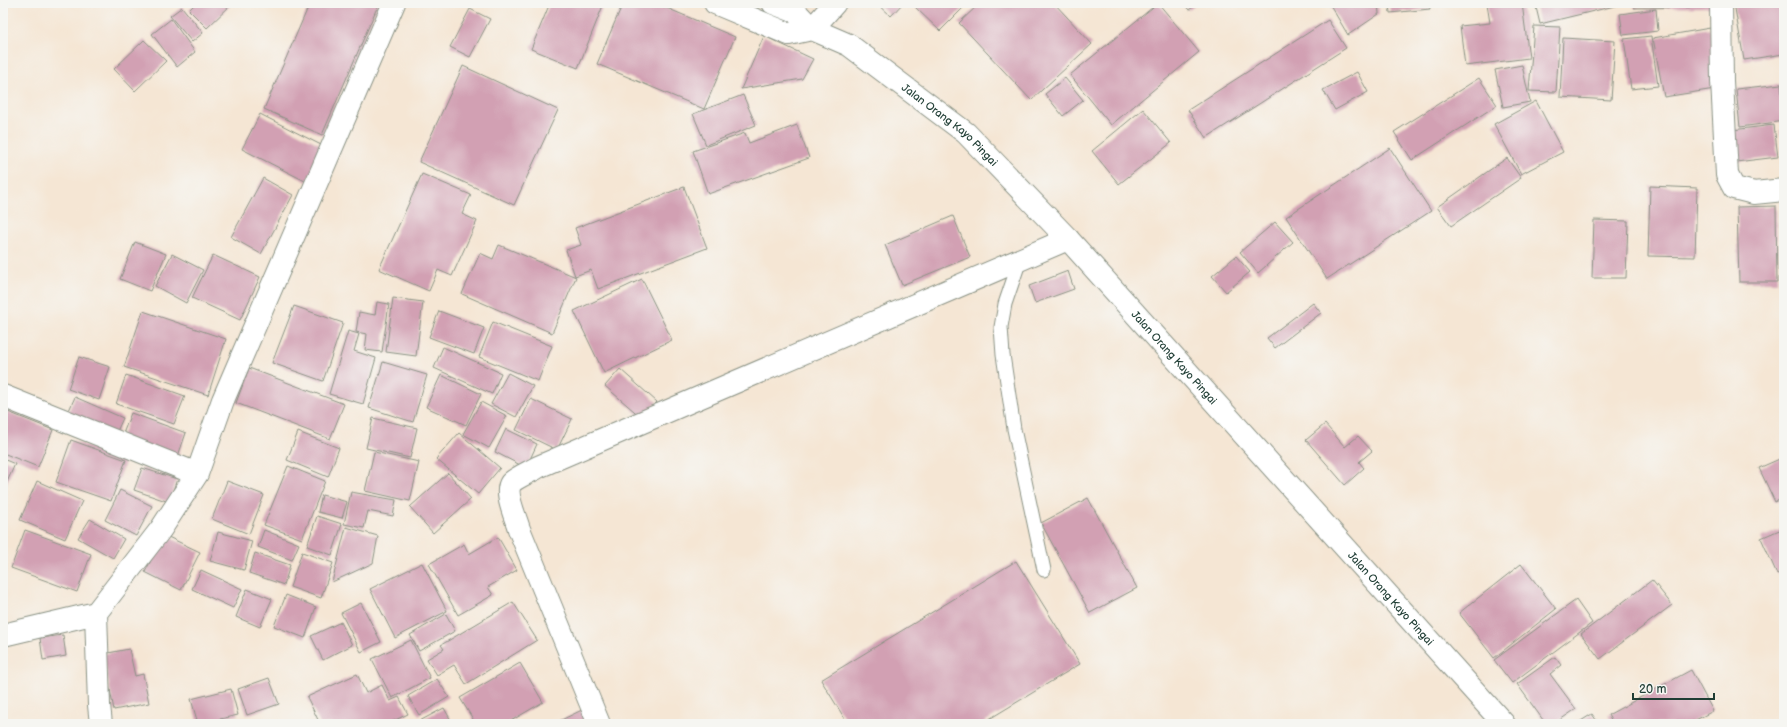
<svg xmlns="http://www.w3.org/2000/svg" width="1787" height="727" viewBox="0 0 1787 727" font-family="'Balsamiq Sans',sans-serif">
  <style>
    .building { fill: #d2a0b3 }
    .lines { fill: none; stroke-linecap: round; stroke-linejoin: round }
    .service-casing { stroke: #8a9284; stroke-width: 15 }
    .minor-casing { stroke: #8a9284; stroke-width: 24 }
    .secondary-casing { stroke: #8a9284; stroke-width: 24 }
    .service { stroke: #fff; stroke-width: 13 }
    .minor { stroke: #fff; stroke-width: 22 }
    .secondary { stroke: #fff; stroke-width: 22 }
    .labels { text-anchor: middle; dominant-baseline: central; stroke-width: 3; stroke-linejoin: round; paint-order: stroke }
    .street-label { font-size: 11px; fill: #1f3d34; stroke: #f6f6f2 }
  </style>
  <rect width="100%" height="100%" fill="#f6f6f2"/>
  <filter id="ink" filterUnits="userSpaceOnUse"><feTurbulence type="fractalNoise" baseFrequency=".025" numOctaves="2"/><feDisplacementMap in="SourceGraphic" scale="8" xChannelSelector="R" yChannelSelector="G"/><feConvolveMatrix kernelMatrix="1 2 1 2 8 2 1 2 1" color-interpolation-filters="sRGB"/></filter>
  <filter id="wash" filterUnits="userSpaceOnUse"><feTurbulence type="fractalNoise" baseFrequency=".012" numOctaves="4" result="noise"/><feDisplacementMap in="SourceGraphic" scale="16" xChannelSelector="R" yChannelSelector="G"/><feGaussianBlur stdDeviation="0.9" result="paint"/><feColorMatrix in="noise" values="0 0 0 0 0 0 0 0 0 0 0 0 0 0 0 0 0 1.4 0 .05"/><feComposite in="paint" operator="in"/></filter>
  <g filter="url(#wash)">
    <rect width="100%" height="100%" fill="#f5e6d4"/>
    <g id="blocks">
      <!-- building -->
      <path class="building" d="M196,3h37l-26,25 -18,-18z
        M310,3h69l-57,132 -58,-26z
        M550,3h54l-26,65 -47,-19z
        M623,3h32l80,34 -31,72 -107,-45z
        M877,3h26l-12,13z
        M917,3h51l-28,28 -26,-25z
        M980,3h74l38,41 -61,56 -72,-77z
        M1158,3l41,49 -88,73 -41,-50z
        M1183,3h15l-9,7z
        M1329,3h49l1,11 -31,21z
        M1389,3h40l1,6 -40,4z
        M1522,3l7,55 -64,8 -5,-40 30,-3 -3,-19z
        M1535,3h88v1l-83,20z
        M1634,3h83v4l-83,1z
        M1734,3h50v51l-40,6z
        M182,7l21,26 -11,9 -22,-26z
        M470,9l20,10 -20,38 -20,-10z
        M1656,9l2,22 -35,4 -3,-21z
        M171,19l24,33 -18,15 -25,-33z
        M1328,20l18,28 -140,90 -18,-28z
        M1534,26l26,1 -4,65 -27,-1z
        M1710,28l11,60 -57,9 -11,-59z
        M764,36l49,23 -11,20 -61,10z
        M1651,36l7,50 -27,3 -7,-50z
        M1563,38l52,3 -4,59 -51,-3z
        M144,40l22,21 -31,30 -21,-22z
        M1522,65l8,37 -27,5 -8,-37z
        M463,66l95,44 -44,95 -95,-43z
        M1357,72l11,20 -33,18 -12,-20z
        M1065,78l18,22 -20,16 -18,-22z
        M1479,78l18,27 -85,55 -18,-28z
        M1781,84l3,37 -44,6 -4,-38z
        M743,95l13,30 -50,20 -13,-31z
        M1536,101l27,51 -42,22 -27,-50z
        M1143,109l28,34 -52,41 -27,-33z
        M260,114l65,33 -18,35 -65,-33z
        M797,125l12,33 -101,36 -15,-43 52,-18 4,10z
        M1774,125l4,32 -42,5 -4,-32z
        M1780,130h4v23h-1z
        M1390,148l41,63 -104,68 -41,-62z
        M1507,158l14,20 -70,48 -14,-19z
        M422,174l49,21 -9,19 15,7 -25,55 -14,-6 -9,21 -50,-22z
        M263,178l30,17 -32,59 -30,-17z
        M1650,186l47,2 -2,69 -47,-1z
        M684,187l23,61 -109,41 -7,-19 -16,6 -9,-26 15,-5 -6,-17z
        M1776,206l1,76h-38l-2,-75z
        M953,216l17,41 -68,28 -17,-40z
        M1594,220l34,1 -2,57h-34z
        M1275,222l18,20 -35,31 -18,-21z
        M135,242l31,12 -16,37 -30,-12z
        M499,245l77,32 -24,56 -90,-39 18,-41 13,6z
        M172,254l31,16 -17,33 -31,-17z
        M213,255l47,22 -20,43 -48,-22z
        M1236,256l14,16 -24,20 -14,-16z
        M1068,271l6,18 -39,14 -6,-17z
        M642,279l30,61 -68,33 -30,-62z
        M393,298l30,4 -7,54 -30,-4z
        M377,302l12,2 -7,48 -17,-2 2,-16 -11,-2 3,-20 16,3z
        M1313,303l8,10 -46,35 -8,-10z
        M294,306l49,17 -20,58 -51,-18z
        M143,311l83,28 -18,56 -84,-28z
        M439,311l45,17 -10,26 -45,-17z
        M493,322l59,24 -14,35 -59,-24z
        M348,331l11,3 -5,17 22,7 -13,46 -34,-10z
        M443,347l58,26 -9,21 -58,-26z
        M79,357l31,10 -11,33 -31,-11z
        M383,362l44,13 -14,47 -44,-14z
        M249,368l95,36 -14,35 -94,-36z
        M620,369l37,33 -15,16 -37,-32z
        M508,373l25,13 -17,31 -25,-13z
        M126,375l59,21 -11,28 -58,-20z
        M441,375l40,19 -15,31 -40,-18z
        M75,397l48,21 -9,20 -48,-21z
        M531,399l41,20 -15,31 -41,-20z
        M481,402l26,14 -18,32 -26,-14z
        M3,410l50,20 -15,37 -35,-14z
        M131,413l55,20 -9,26 -56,-20z
        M373,418l44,10 -7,30 -44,-10z
        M1325,424l20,23 13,-11 14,15 -13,11 5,6 -19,17 -39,-45z
        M506,429l31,15 -11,24 -31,-16z
        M298,432l41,16 -11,29 -41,-17z
        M459,433l41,35 -22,26 -42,-35z
        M71,440l55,20 -15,41 -55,-19z
        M374,452l45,10 -9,39 -45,-10z
        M1784,457v41l-9,4 -16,-34z
        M3,459l12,5 -12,27z
        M288,466l37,15 -23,58 -38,-14z
        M142,468l35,11 -8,23 -35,-12z
        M448,473l23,26 -38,34 -23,-26z
        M37,481l45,20 -17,38 -45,-19z
        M227,481l37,14 -15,39 -37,-15z
        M120,490l32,16 -16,30 -31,-16z
        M351,492l45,8 -3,16 -25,-5 -4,17 -20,-4z
        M322,495l25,7 -5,16 -24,-6z
        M1088,498l49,90 -47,25 -49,-90z
        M317,516l25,8 -10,31 -25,-9z
        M90,519l34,20 -11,19 -35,-20z
        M346,527l32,9 -5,27 -41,19z
        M1784,528v43l-7,3 -16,-36z
        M25,530l66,24 -14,38 -66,-24z
        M264,530l35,14 -7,16 -34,-13z
        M218,532l34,9 -8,29 -34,-9z
        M164,535l36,17 -19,38 -36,-18z
        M498,537l19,33 -29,17 5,8 -35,20 -29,-51 35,-20 5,10z
        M302,552l31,11 -12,35 -31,-11z
        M255,553l35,12 -6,20 -35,-12z
        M1016,561l64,103 -99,60h-133l-27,-44z
        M422,563l25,48 -52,27 -25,-49z
        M1521,564l35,45 -62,49 -35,-45z
        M201,570l41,19 -9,19 -41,-19z
        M1652,580l20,25 -72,54 -19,-25z
        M247,589l25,10 -12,28 -24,-10z
        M286,595l30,12 -11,31 -31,-12z
        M1576,600l16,23 -80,60 -18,-23z
        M513,602l24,38 -71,44 -12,-19 -17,10 -10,-16 17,-10 -3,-4z
        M361,603l20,39 -20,10 -20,-39z
        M446,614l9,17 -36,20 -9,-16z
        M341,622l11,23 -29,15 -12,-24z
        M63,635l3,21 -23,4 -3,-22z
        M411,640l19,38 -38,20 -20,-39z
        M129,649l6,27 8,-2 6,29 -35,7 -11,-56z
        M1555,657l6,8 -11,9 26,35 -22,15h-8l-29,-40z
        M520,663l23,39 -34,20 1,2h-34l-16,-26z
        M1691,670l22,41 -25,13h-75l-5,-9z
        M357,674l9,19 16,-8 8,16 9,-4 9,17 -21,10h-67l-13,-27z
        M269,678l10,26 -32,11 -9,-26z
        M437,679l12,18 -30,18 -11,-19z
        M231,689l7,26 -40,9 -7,-25z
        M444,708l9,16h-39z
        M584,709l7,15h-38z
        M1592,714l7,10h-23z"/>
    </g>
  </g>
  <g filter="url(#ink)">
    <use href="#blocks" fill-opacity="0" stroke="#8a9284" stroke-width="1"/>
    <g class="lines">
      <!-- service casing -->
      <g class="service-casing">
        <path id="service" d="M1020,260l-15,44 -4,23 2,28 11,74 30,141"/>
      </g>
      <!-- minor casing -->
      <g class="minor-casing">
        <path id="minor" d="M1721,3l1,78 5,94 7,13 20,5 30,-3
          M812,29l23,-26
          M3,396l194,78
          M96,613l3,92 2,19
          M3,635l93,-22 65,-84 36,-55 26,-74 171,-397
          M599,724l-80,-195c-3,-11 -15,-36 -8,-46 4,-5 21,-12 27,-16l530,-228"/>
      </g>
      <!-- secondary casing -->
      <g class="secondary-casing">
        <g id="secondary">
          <path d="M715,3l74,31 23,-5"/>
          <path id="s1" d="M773,3l23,9 16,17 37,16 117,88 102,106 436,485"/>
        </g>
      </g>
      <!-- service -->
      <use href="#service" class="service"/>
      <!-- minor -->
      <use href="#minor" class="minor"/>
      <!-- secondary -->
      <use href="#secondary" class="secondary"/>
    </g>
  </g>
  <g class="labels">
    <!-- street labels -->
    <g class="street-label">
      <text stroke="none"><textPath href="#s1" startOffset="217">Jalan Orang Kayo Pingai</textPath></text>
      <text stroke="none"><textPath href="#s1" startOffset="541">Jalan Orang Kayo Pingai</textPath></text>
      <text stroke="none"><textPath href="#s1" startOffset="865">Jalan Orang Kayo Pingai</textPath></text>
    </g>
  </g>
  <!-- margin -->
  <rect width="1787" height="727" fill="none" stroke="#f6f6f2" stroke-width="16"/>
  <!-- scale -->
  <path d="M1633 693v6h81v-6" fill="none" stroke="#1f3d34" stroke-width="2"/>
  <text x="1639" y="693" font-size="12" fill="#1f3d34" stroke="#f6f6f2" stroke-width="3" paint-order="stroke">20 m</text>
</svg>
